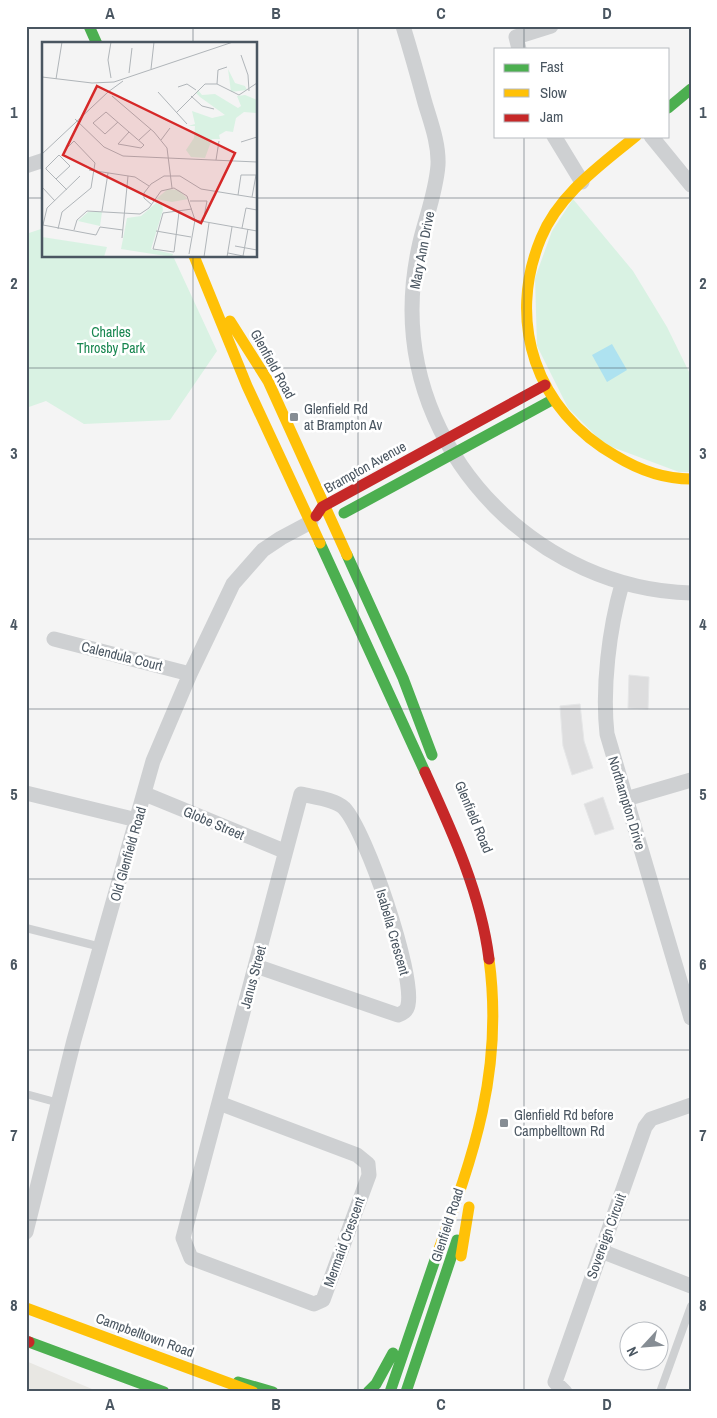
<svg xmlns="http://www.w3.org/2000/svg" width="717" height="1418" viewBox="0 0 717 1418" font-family="'Archivo Narrow',sans-serif">
  <style>
    .commercial { fill: #e8e7e3 }
    .green { fill: #d9f2e3 }
    .water { fill: #aee2f0 }
    .building { fill: #ddddde; stroke: #e5e6e7 }
    .lines { fill: none; stroke-linecap: round; stroke-linejoin: round }
    .lane { stroke: #ced0d2; stroke-width: 8 }
    .street { stroke: #ced0d2; stroke-width: 15 }
    .fast { stroke: #4caf50; stroke-width: 11 }
    .slow { stroke: #ffc107; stroke-width: 11 }
    .jam { stroke: #c62828; stroke-width: 11 }
    .grid { fill: none; stroke: #4a5661; stroke-width: 1; stroke-opacity: 0.55 }
    .poi-dot { fill: #868d94; stroke: #fff; stroke-width: 2 }
    .labels { text-anchor: middle; dominant-baseline: central; stroke-width: 5; stroke-linejoin: round; paint-order: stroke }
    .street-label { font-size: 14px; fill: #4a5661; stroke: #fff }
    .park-label { font-size: 14px; fill: #17864f; stroke: #fff }
    .poi-label { font-size: 14px; fill: #4a5661; stroke: #fff; text-anchor: start }
    .inset-road { fill: none; stroke: #b0b5b9; stroke-width: 1 }
    .view { fill: #d62828; fill-opacity: 0.15; stroke: #d62828; stroke-width: 2.5 }
    .inset-edge { fill: none; stroke: #4a5661; stroke-width: 2.5 }
    .neatline { fill: none; stroke: #4a5661; stroke-width: 2 }
    .grid-label { font-size: 16px; text-anchor: middle; font-weight: bold; fill: #4a5661 }
  </style>
  <rect width="100%" height="100%" fill="#f4f4f4"/>
  <!-- commercial -->
  <path class="commercial" d="M26,1361l73,31h-73z"/>
  <!-- green -->
  <path class="green" d="M573,199l60,72 34,56 24,49v96h-12l-75,-28 -36,-36 -31,-62 -2,-68 17,-47z
    M44,228v28h26l1,2 6,-2h96l44,95 -47,69 -86,4 -38,-23 -20,7v-174z"/>
  <!-- water -->
  <path class="water" d="M612,344l15,26 -20,12 -15,-27z"/>
  <!-- building -->
  <path class="building" d="M629,675l20,2 -1,32 -20,-1z
    M580,704l4,37 9,27 -21,7 -9,-29 -3,-40z
    M603,797l11,32 -19,6 -11,-31z"/>
  <g class="lines">
    <!-- lane -->
    <path class="lane" d="M26,928l75,19
      M26,1094l33,9
      M660,1392l31,-86"/>
    <!-- street -->
    <path class="street" d="M403,26c8,26 15,51 22,77 6,20 14,41 13,62 -2,27 -12,52 -18,77 -5,22 -8,45 -8,68 0,151 129,279 279,283
      M519,49l-3,-12 35,-11
      M554,136l28,46
      M651,136l40,49
      M26,166l18,-6
      M622,584c-13,45 -20,104 -15,150l84,284
      M54,639l136,35
      M26,793l111,27
      M145,794l139,57
      M626,799l65,-19
      M219,1103l138,52 11,9 1,11 -46,125 -9,4 -123,-46 -8,-20 118,-444c12,3 34,5 43,14 22,23 71,166 64,197 -1,6 -5,8 -10,10l-142,-49
      M26,1232l48,-192 79,-279 37,-87 43,-90 30,-34 18,-12 30,-16
      M601,1251l90,35
      M565,1392l-10,-10 90,-255 6,-8 40,-14"/>
    <!-- fast -->
    <path class="fast" d="M89,26l8,18
      M668,108l23,-19
      M344,513l208,-113
      M320,543l105,229
      M347,555l56,123 29,77
      M29,1342l135,50
      M238,1382l35,10
      M368,1392l8,-8 17,-31
      M390,1392l46,-135
      M406,1392l51,-152"/>
    <!-- slow -->
    <path class="slow" d="M636,136c-35,29 -77,58 -95,102 -35,84 -5,173 75,218 23,14 48,23 75,23
      M194,256l53,130 73,157
      M230,321l38,60 79,174
      M461,1256l8,-49
      M436,1257c38,-102 68,-187 53,-298
      M26,1308l227,84"/>
    <!-- jam -->
    <path class="jam" d="M316,516l6,-9 223,-122
      M425,772c27,59 56,122 64,187
      M26,1341l3,1"/>
  </g>
  <!-- grid -->
  <path class="grid" d="M193,26v18M358,26v1366M524,26v23M524,136v1256M26,198h18M256,198h435M193,256v1136M26,368h665M26,539h665M26,709h665M26,879h665M26,1050h665M26,1220h665"/>
  <!-- markers -->
  <g class="poi-dot">
    <rect x="289" y="412" width="10" height="10" rx="2.5"/>
    <rect x="499" y="1118" width="10" height="10" rx="2.5"/>
  </g>
  <g class="labels">
    <!-- street labels -->
    <g class="street-label">
      <text transform="translate(422 250) rotate(-79)">Mary Ann Drive</text>
      <text transform="translate(273 364) rotate(61)">Glenfield Road</text>
      <text transform="translate(365 467) rotate(-29)">Brampton Avenue</text>
      <text transform="translate(122 656) rotate(14)">Calendula Court</text>
      <text transform="translate(627 803) rotate(73)">Northampton Drive</text>
      <text transform="translate(474 817) rotate(67)">Glenfield Road</text>
      <text transform="translate(214 823) rotate(23)">Globe Street</text>
      <text transform="translate(128 854) rotate(-74)">Old Glenfield Road</text>
      <text transform="translate(393 932) rotate(74)">Isabella Crescent</text>
      <text transform="translate(253 977) rotate(-75)">Janus Street</text>
      <text transform="translate(447 1225) rotate(-72)">Glenfield Road</text>
      <text transform="translate(606 1236) rotate(-70)">Sovereign Circuit</text>
      <text transform="translate(344 1242) rotate(-70)">Mermaid Crescent</text>
      <text transform="translate(145 1335) rotate(20)">Campbelltown Road</text>
    </g>
    <!-- park labels -->
    <g class="park-label">
      <text x="111" y="332">Charles<tspan x="111" dy="16">Throsby Park</tspan></text>
    </g>
    <!-- poi labels -->
    <g class="poi-label">
      <text x="304" y="409">Glenfield Rd<tspan x="304" dy="16">at Brampton Av</tspan></text>
      <text x="514" y="1115">Glenfield Rd before<tspan x="514" dy="16">Campbelltown Rd</tspan></text>
    </g>
  </g>
  <!-- overview -->
  <g transform="translate(42 42)">
    <rect width="215" height="215" fill="#f4f4f4"/>
    <path d="M186,27l7,14 10,3 2,4 -16,2zM156,48l4,5 13,-1 23,14 3,-2 -4,-10 8,-1 12,5v13l-13,-1 -8,6 -3,14 -7,-1 -7,4 1,4h-8l-7,19 -14,-1 -5,-7 8,-12 1,-12h-7l7,-2 -3,-13 20,7 13,-3 -25,-18 -4,-4zM126,147l11,1 9,9 -16,3 -16,-3zM114,161l6,2 1,5 -12,39 22,5 -1,3 -51,-8 6,-31 14,-2zM46,170h14l-2,14 -22,-5zM0,195l65,10 -3,10h-62z" fill="#d9f2e3"/>
    <path class="inset-road" d="M69,0l-3,18 3,18M199,13l7,20 1,16M109,27l3,-27M87,31l3,-25M0,35l50,6 22,-1 119,-40M14,37l6,-37M175,42l1,-14 9,-3M136,45l9,-3 9,6M66,50l15,-11M116,50l29,32M70,54l42,36 13,16 5,40M149,54l11,10 12,3M134,71l29,-29h12l22,11 18,-12M33,77l29,28 19,9 134,6M76,80l-13,12 -12,-11 13,-11 38,33 -3,3 -23,-4 11,-12M97,98l12,-11M119,98l9,-12M199,100l16,-5M0,112l66,-62M174,118l3,-19M47,128l46,7 14,9M38,134l-33,32 -4,17 53,10 4,-8 23,3M14,137l14,-13 -11,-11 -13,13v1l21,21M0,145l13,14M196,153l19,3M210,155l4,-22M148,159h17l-4,21M110,163l-8,-7v-5l7,-9 13,-8h16l21,13 37,6 3,-20h16M60,169l6,-38M137,170l-5,40 -21,-3 10,-36 29,-4M200,186l4,-20 11,2M16,187l4,-17 29,-24 4,-25 -21,-22 -8,8M32,188l3,-10 10,-9 53,3 9,-6 12,-17 13,-3 13,8 8,24 62,11M114,189l35,6M80,196l6,-62M193,204l22,4M186,211l20,4M147,212l6,-34M201,214l5,-27M162,215l5,-34M185,215l5,-30"/>
    <path class="view" d="M55,44l138,67 -34,70 -138,-68z"/>
    <rect width="215" height="215" class="inset-edge"/>
  </g>
  <!-- border -->
  <rect width="717" height="1418" fill="none" stroke="#ffffff" stroke-width="55"/>
  <!-- legend -->
  <rect x="494" y="48" width="175" height="90" fill="#ffffff" stroke="#b7bbc0"/>
  <rect x="504" y="64" width="25" height="8" fill="#4caf50" stroke="#b7bbc0"/>
  <text x="540" y="72" font-size="15" fill="#4a5661">Fast</text>
  <rect x="504" y="89" width="25" height="8" fill="#ffc107" stroke="#b7bbc0"/>
  <text x="540" y="98" font-size="15" fill="#4a5661">Slow</text>
  <rect x="504" y="114" width="25" height="8" fill="#c62828" stroke="#b7bbc0"/>
  <text x="540" y="122" font-size="15" fill="#4a5661">Jam</text>
  <!-- north arrow -->
  <g transform="translate(644 1346) rotate(244)"><circle r="24" fill="#ffffff" stroke="#b7bbc0"/>
  <path d="M0-4L9 19L0 12L-9 19Z" fill="#868d94"/>
  <text y="-8" font-size="14" font-weight="bold" text-anchor="middle" fill="#4a5661">N</text>
  </g>
  <rect x="28" y="28" width="662" height="1362" class="neatline"/>
  <g class="grid-label">
    <text x="110" y="19">A</text>
    <text x="276" y="19">B</text>
    <text x="441" y="19">C</text>
    <text x="607" y="19">D</text>
    <text x="14" y="118">1</text>
    <text x="703" y="118">1</text>
    <text x="14" y="289">2</text>
    <text x="703" y="289">2</text>
    <text x="14" y="459">3</text>
    <text x="703" y="459">3</text>
    <text x="14" y="630">4</text>
    <text x="703" y="630">4</text>
    <text x="14" y="800">5</text>
    <text x="703" y="800">5</text>
    <text x="14" y="970">6</text>
    <text x="703" y="970">6</text>
    <text x="14" y="1141">7</text>
    <text x="703" y="1141">7</text>
    <text x="14" y="1311">8</text>
    <text x="703" y="1311">8</text>
    <text x="110" y="1410">A</text>
    <text x="276" y="1410">B</text>
    <text x="441" y="1410">C</text>
    <text x="607" y="1410">D</text>
  </g>
</svg>
